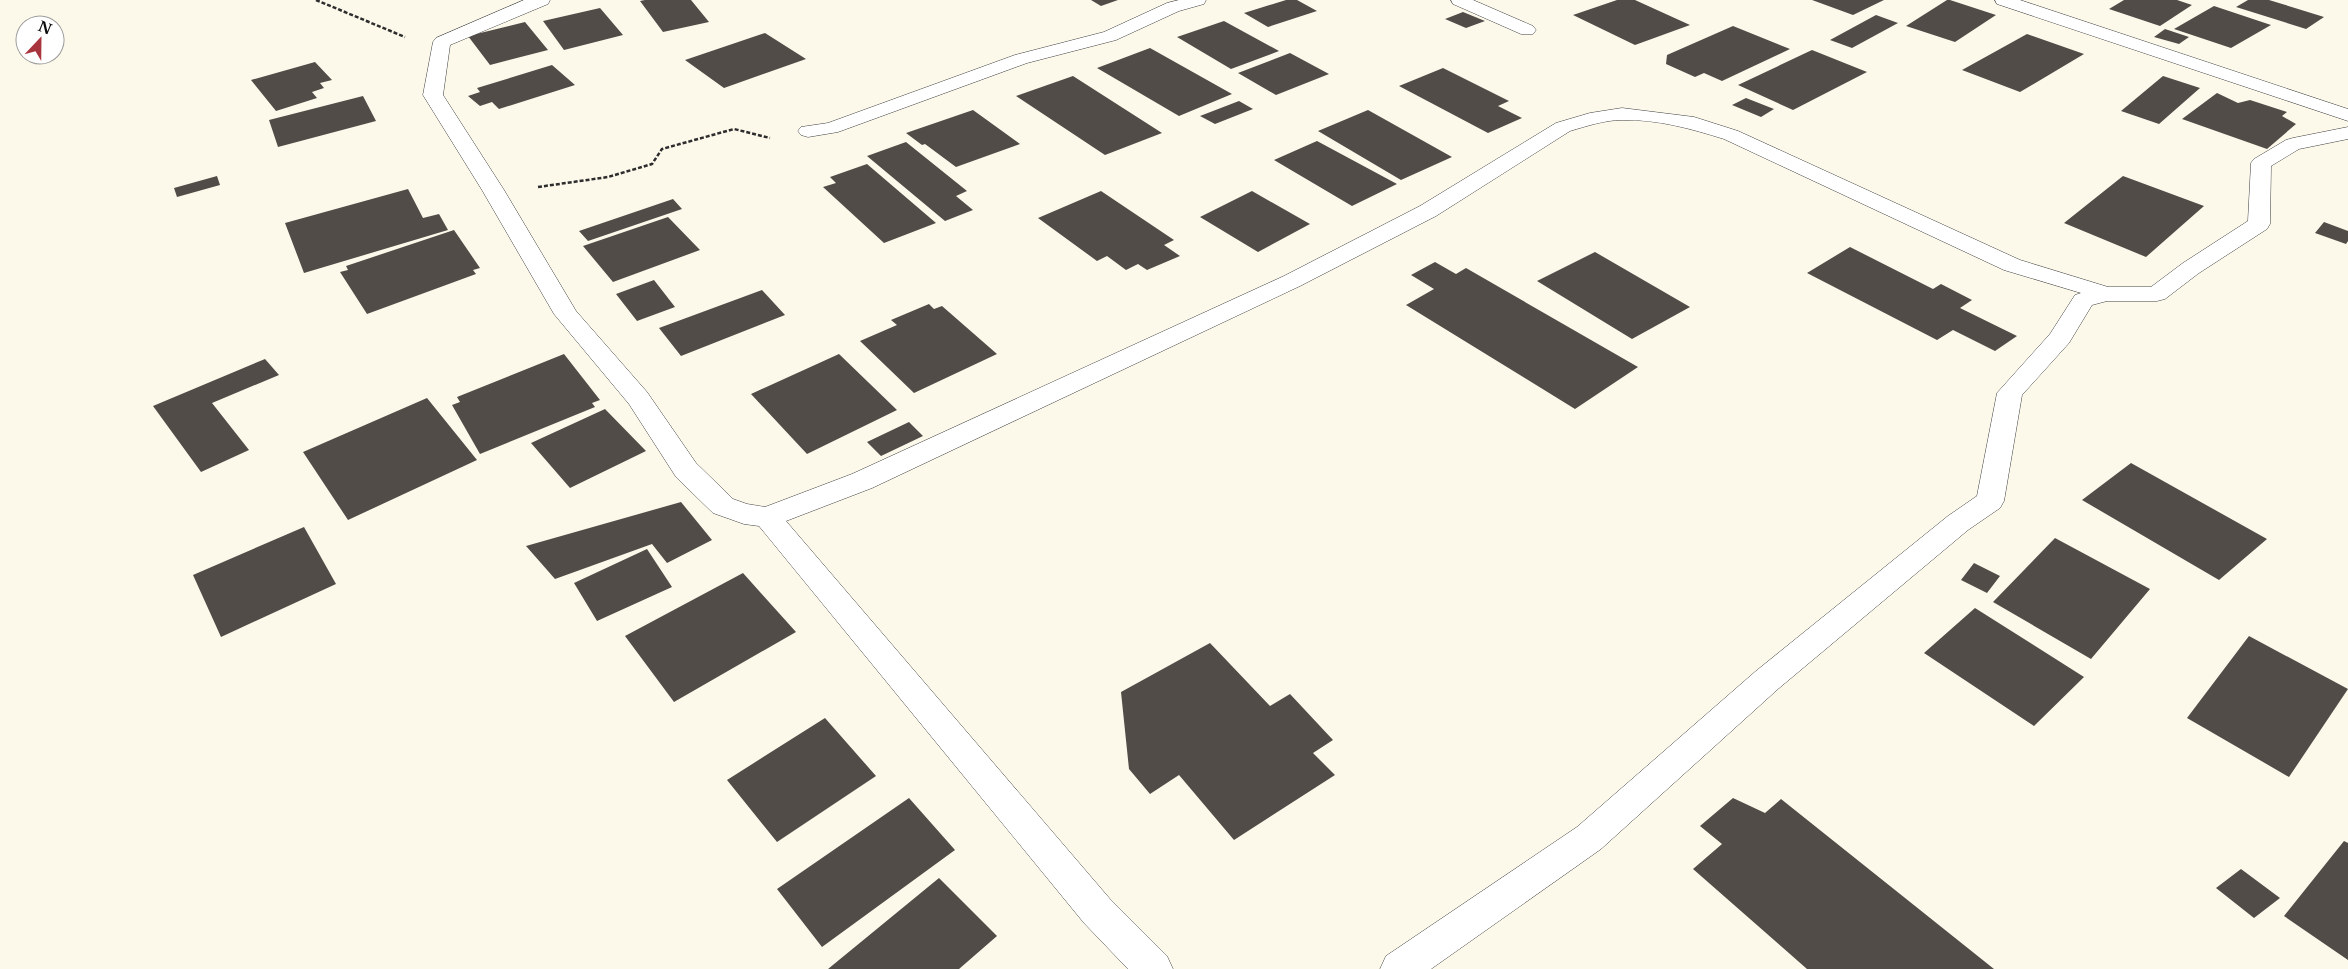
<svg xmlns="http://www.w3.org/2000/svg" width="2348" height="969" viewBox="0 0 2348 969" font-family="'Libre Baskerville',serif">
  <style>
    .building { fill: #524c48 }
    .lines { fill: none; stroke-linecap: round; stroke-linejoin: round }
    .minor-casing { stroke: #3e3e3e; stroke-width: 1 }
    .path { stroke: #2d2d2d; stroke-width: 2.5; stroke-dasharray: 4 2; stroke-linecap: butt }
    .minor { fill: #fff; fill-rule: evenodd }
  </style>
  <rect width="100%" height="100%" fill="#fcf9eb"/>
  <!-- building -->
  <path class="building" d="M645,0h46l18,22 -46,10 -23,-31z
    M1091,0h27l-17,6z
    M1286,0h11l20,11 -49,16 -24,-14z
    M1617,0h18l55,25 -55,20 -62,-30z
    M1812,0h72l-31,15z
    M1947,0h3l46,15 -41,27 -49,-16z
    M2124,0h53l15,5 -32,21 -51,-17z
    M2248,0h21l55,17 -18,12 -70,-22z
    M2214,6l57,19 -40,23 -57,-19z
    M600,8l23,27 -59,15 -21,-29z
    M1463,12l22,9 -19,7 -21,-9z
    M1876,15l22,8 -46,25 -22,-8z
    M1224,21l55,30 -48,18 -54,-32z
    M525,22l23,28 -58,15 -22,-29z
    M1733,26l57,23 -68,32 -18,-8 -9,4 -29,-13 1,-9z
    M2165,29l24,8 -10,7 -25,-7z
    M765,33l41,26 -82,29 -39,-28z
    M2027,34l57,20 -64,38 -58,-22z
    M1150,48l82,46 -53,22 -82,-48z
    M1812,50l55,22 -74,38 -55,-25z
    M1290,53l39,21 -53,21 -38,-22z
    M315,62l17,18 -12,3 4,5 -12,4 5,6 -41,13 -25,-31z
    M552,65l23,20 -76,24 -7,-7 -12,4 -12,-10 12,-4 -3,-4z
    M1443,68l66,33 -11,5 24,12 -34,15 -89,-47z
    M1073,76l89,57 -57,22 -89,-59z
    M2163,76l37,12 -41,36 -38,-13z
    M2217,93l21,10 12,-3 37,12 -5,4 14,8 -29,25 -85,-30z
    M363,96l13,25 -98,26 -9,-27z
    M1746,98l28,11 -13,8 -29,-12z
    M1239,101l14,8 -38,15 -15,-8z
    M973,110l47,34 -64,23 -31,-23 -3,1 -16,-12z
    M1368,110l84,47 -51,23 -83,-49z
    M1317,141l80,43 -45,22 -78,-46z
    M906,142l61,49 -11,5 17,14 -28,11 -78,-65z
    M867,164l69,59 -52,20 -61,-56 13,-4 -6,-6z
    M217,176l3,9 -43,12 -3,-9z
    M2123,176l81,30 -58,51 -82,-34z
    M408,189l15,29 16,-4 9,16 -144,43 -19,-50z
    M1101,191l73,49 -10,5 16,11 -33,14 -9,-6 -12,6 -19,-14 -10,5 -59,-43z
    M1252,191l58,33 -52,28 -58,-35z
    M673,199l9,10 -94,32 -9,-10z
    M668,217l32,33 -87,32 -30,-36z
    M2324,222l24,9v10l-2,3 -31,-11z
    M454,230l26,38 -7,2 3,4 -109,40 -27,-42 8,-2 -2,-4z
    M1850,247l83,42 8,-5 31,16 -12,8 57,28 -22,15 -42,-21 -16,10 -130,-67z
    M1595,252l95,55 -58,32 -95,-58z
    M1435,262l21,12 10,-6 172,99 -63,42 -169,-104 28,-16 -23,-14z
    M654,280l21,27 -38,14 -21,-27z
    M762,290l23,25 -104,41 -22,-28z
    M929,304l5,5 8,-3 55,48 -83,39 -54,-52 37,-16 -6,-5z
    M564,354l36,46 -8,3 3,4 -115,47 -28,-49 8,-3 -3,-5z
    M839,354l58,56 -90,44 -56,-60z
    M265,359l14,16 -67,28 37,47 -48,22 -48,-66z
    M427,398l50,62 -129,60 -45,-68z
    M605,409l41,42 -76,37 -39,-45z
    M909,422l14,14 -42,20 -14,-14z
    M2131,463l136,76 -48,41 -137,-80z
    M681,502l31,38 -45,23 -15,-19 -97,35 -29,-33z
    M304,527l32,57 -115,53 -28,-62z
    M2055,538l95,51 -59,70 -98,-57z
    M647,549l25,38 -75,34 -23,-38z
    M1974,563l26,13 -13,17 -26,-13z
    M743,573l53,59 -122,70 -49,-66z
    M1975,608l109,69 -50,49 -110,-73z
    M2249,636l99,53 -59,88 -102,-59z
    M1210,643l60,63 20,-12 43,46 -20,13 22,22 -101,65 -55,-65 -29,19 -21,-25 -8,-77z
    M825,718l51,58 -99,66 -50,-62z
    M909,798l46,52 -133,97 -45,-58z
    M1733,798l32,15 16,-14 213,170h-187l-114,-100 29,-25 -22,-18z
    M2344,841l4,2v117l-64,-44z
    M2241,869l39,29 -26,20 -38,-30z
    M939,878l58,58 -38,33h-131z"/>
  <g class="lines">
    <!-- minor casing -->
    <g class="minor-casing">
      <path id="minor" d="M524,0h26l-2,4 -98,41 -7,50 61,95 72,121 71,81 49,71 37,36 14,5 18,3 87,-33 432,-198 136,-70 136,-83 34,-10 32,-5 72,9 44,14 282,129 88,27h43l32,-24 65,-42 3,-58 3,-4 32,-19 7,-2 55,-11v12l-49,10 -28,17 -1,58 -3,5 -68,44 -34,26 -8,2h-50l-15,4 -23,38 -47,52 -18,106 -4,7 -32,22 -190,159 -177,160 -170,120h-51l6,-13 191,-129 179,-156 192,-155 29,-20 20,-103 53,-59 25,-39 6,-2 -77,-23 -280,-131c-32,-10 -67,-20 -102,-19 -17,0 -35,6 -52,11l-134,85 -136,70 -428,202 -86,33 324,378 57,57 6,13h-45l-44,-46 -325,-397 -15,-2 -31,-11 -37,-36 -47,-73 -75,-90 -72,-124 -59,-95 10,-53 3,-4z
        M1179,0h27l-2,4 -25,7 -63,29 -89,23 -189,69 -30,5 -7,-2 -3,-4 3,-4 27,-4 187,-68 89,-23 63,-29z
        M1451,0h22l60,26 3,4 -3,4h-12l-68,-30z
        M1995,0h25l328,109v12l-351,-117z"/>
    </g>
    <!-- path -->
    <path class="path" d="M316,0l89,37
      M538,187l70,-10 44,-13 10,-15 72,-20 36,9"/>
    <!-- minor -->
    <use href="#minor" class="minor"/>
  </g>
  <!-- north arrow -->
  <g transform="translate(40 40) rotate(22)"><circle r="24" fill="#ffffff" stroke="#9d9d9d"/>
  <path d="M0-4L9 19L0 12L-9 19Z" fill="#a8353d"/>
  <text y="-8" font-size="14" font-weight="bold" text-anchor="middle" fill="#0b0b0b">N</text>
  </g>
</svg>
